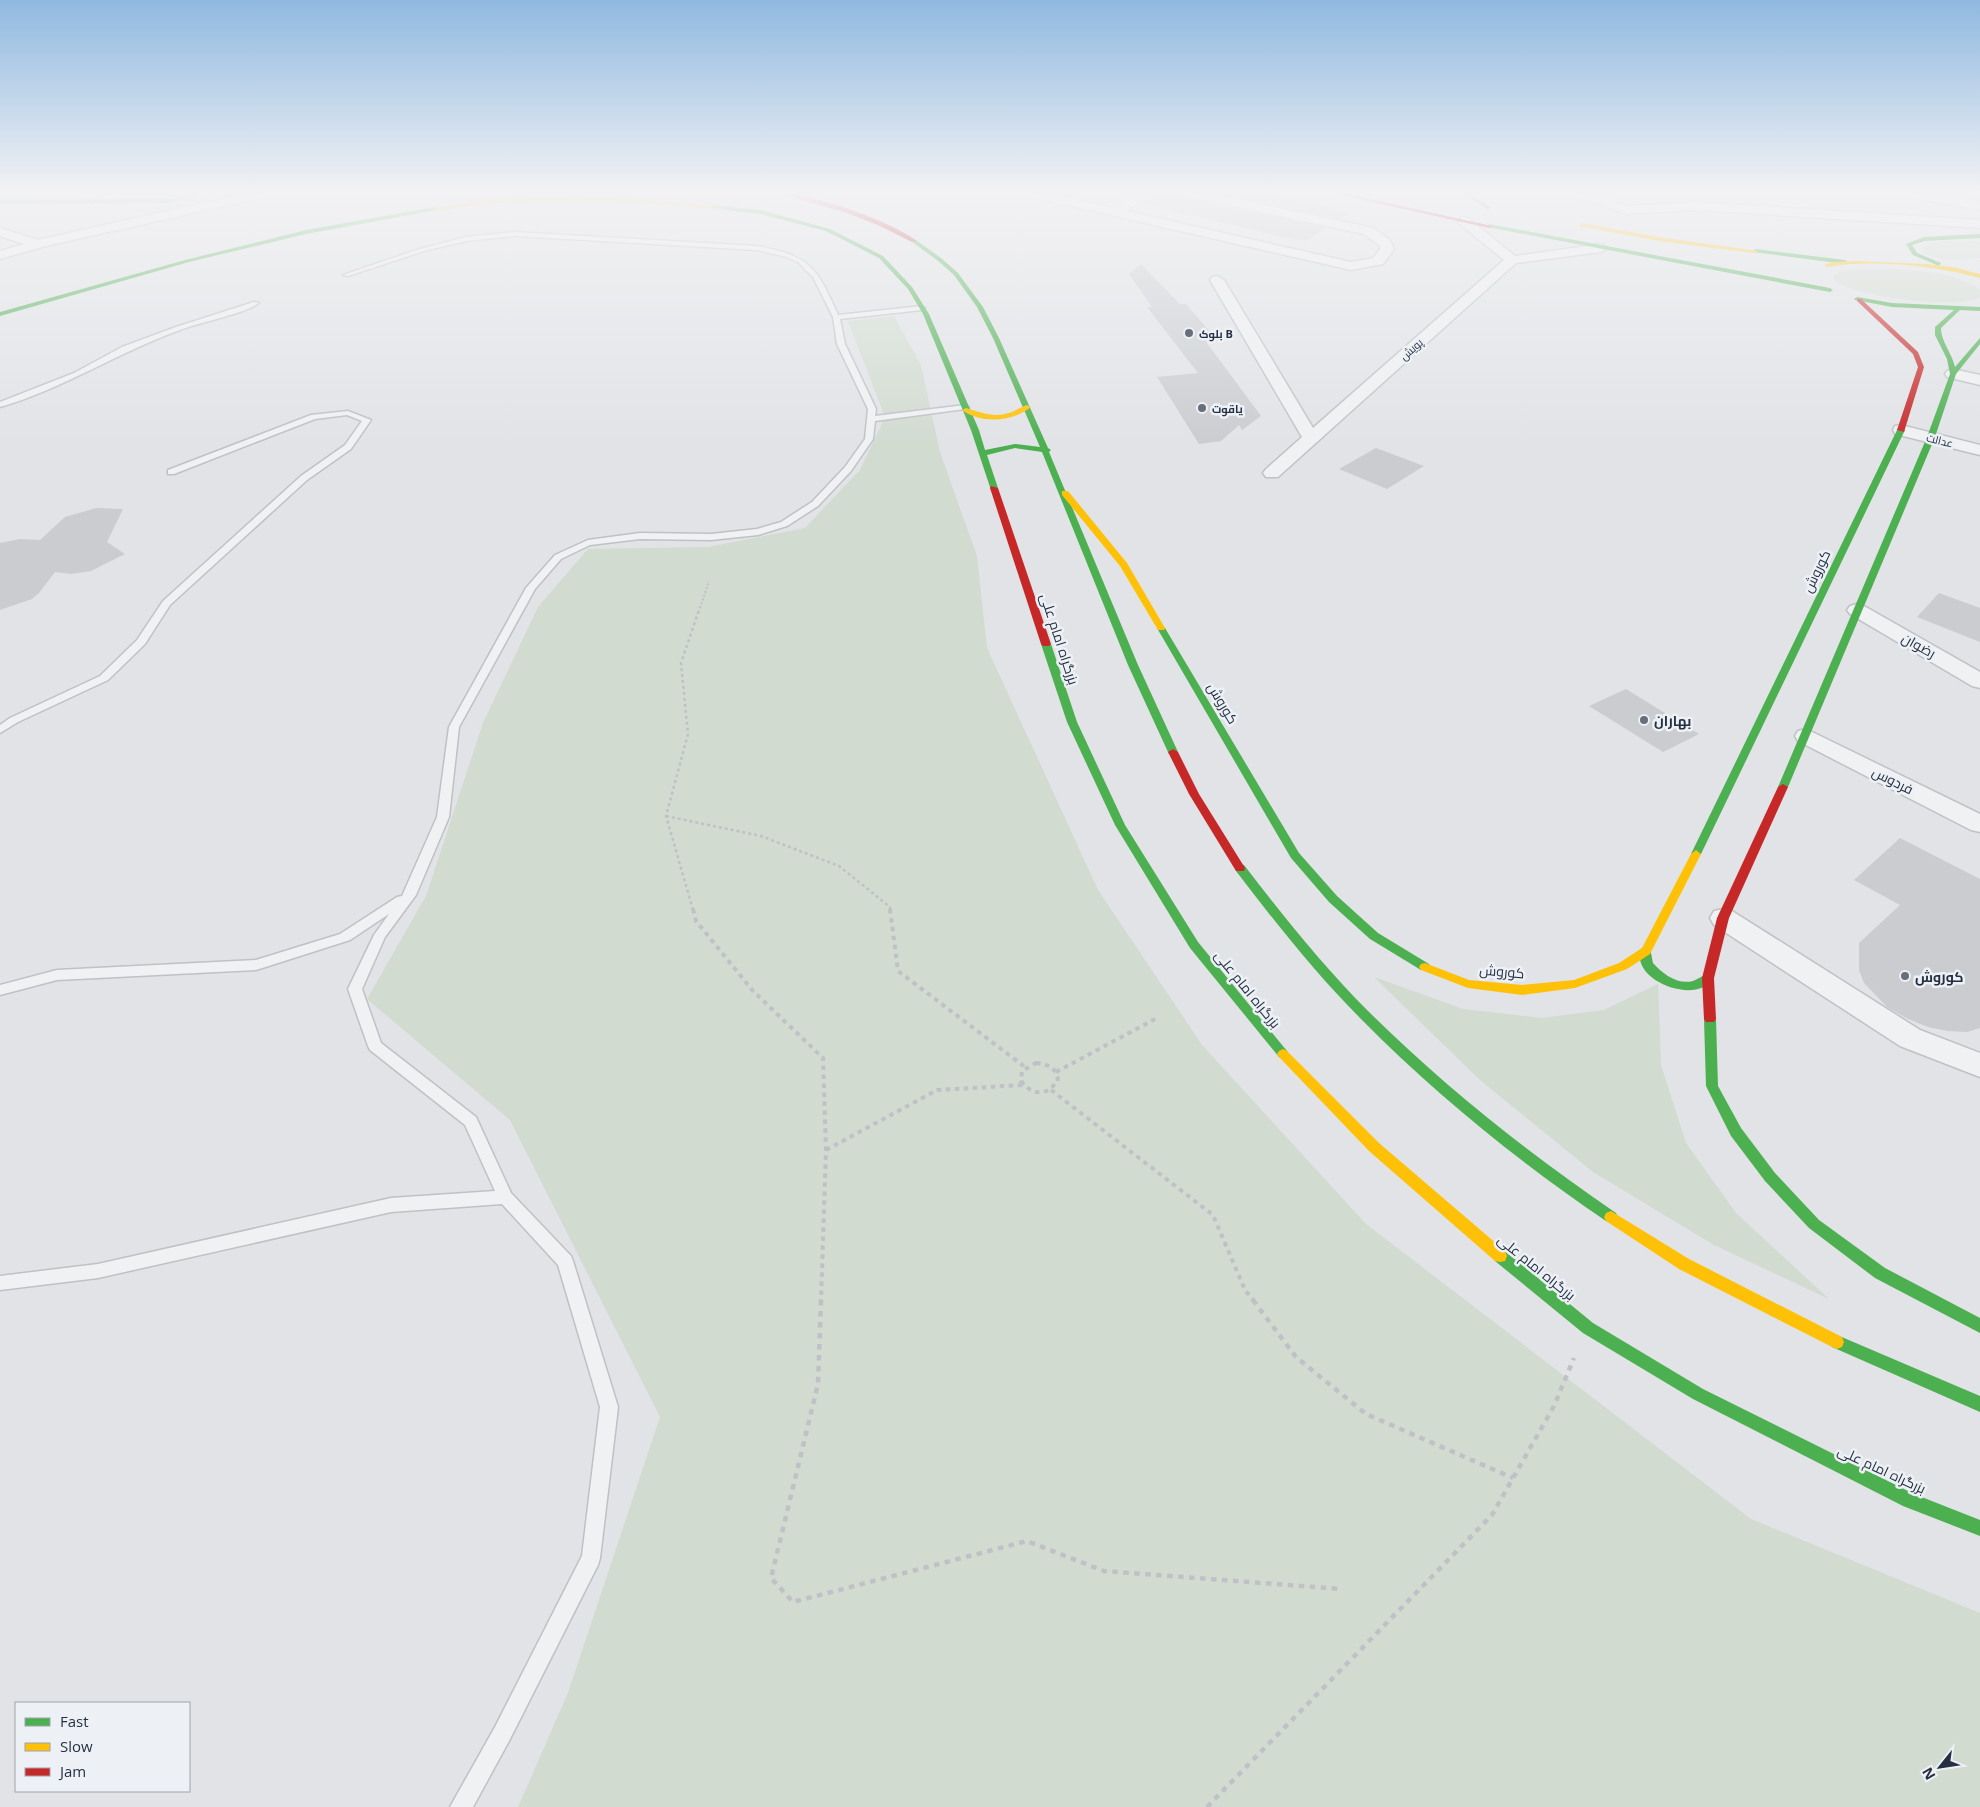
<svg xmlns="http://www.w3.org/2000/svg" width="1980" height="1807" viewBox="0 0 1980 1807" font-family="'Open Sans',Cairo,sans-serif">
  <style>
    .green { fill: #d1dbd0 }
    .building { fill: #caccd0 }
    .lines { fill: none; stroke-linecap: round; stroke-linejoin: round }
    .lane-casing { stroke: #bfc1c4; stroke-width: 3 }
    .street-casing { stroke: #bfc1c4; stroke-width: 3 }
    .path-far3 { stroke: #bfc1c6; stroke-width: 2; stroke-dasharray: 2 2; stroke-linecap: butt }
    .path-far2 { stroke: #bfc1c6; stroke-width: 2.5; stroke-dasharray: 3 3; stroke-linecap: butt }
    .path-far1 { stroke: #bfc1c6; stroke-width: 4; stroke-dasharray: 4.5 4.5; stroke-linecap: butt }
    .path { stroke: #bfc1c6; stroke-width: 4.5; stroke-dasharray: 5.5 5.5; stroke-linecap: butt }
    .lane { fill: #f0f1f3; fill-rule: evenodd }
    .street { fill: #f0f1f3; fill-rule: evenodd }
    .fast { fill: #4caf50; fill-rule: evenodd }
    .slow { fill: #ffc107; fill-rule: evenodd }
    .jam { fill: #c62828; fill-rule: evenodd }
    .poi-dot { fill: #676f7b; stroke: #edf1f6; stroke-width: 2 }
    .labels { text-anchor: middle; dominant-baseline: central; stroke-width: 5; stroke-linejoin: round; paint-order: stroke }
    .far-poi-label { font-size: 11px; font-weight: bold; fill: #253042; stroke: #edf1f6; text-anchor: start }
    .far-street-label { font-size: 11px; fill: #253042; stroke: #edf1f6 }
    .street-label { font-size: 14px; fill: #253042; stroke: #edf1f6 }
    .poi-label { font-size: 14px; font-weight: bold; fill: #253042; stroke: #edf1f6; text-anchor: start }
  </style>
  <rect width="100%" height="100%" fill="#e1e3e6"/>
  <!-- green -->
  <path class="green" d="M230,193h23l-104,23 -41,-9h48z
    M1980,241v17c-18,1 -46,6 -59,-9 9,-11 44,-8 59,-8z
    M1854,269c34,0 99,-2 126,21v7c-20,13 -128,0 -146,-17l-1,-3 6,-6z
    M894,316l27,49 19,87 37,104 10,92 111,242 104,155 164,179 385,295 229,94v194h-1462l50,-114 92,-276 -150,-297 -143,-121 59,-103 57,-173 55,-116 50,-58 120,-2 97,-19 55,-58 25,-53 -37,-96z
    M1374,977l89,32 79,9 62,-8 54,-26 3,81 25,78 50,70 93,86 -115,-54 -121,-73 -113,-92z"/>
  <!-- building -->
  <path class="building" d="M1156,193h26l8,6 136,29 -20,13 -23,-4 -139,-33 1,-3z
    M1220,193h49l82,20 -11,6z
    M1141,264l39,40h6l31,36 -10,3 54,73 -19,14 -3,-5 -18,16 -22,3 -42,-67 41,-4 -51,-66h5l-23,-33z
    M1376,448l48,18 -37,23 -48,-20z
    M96,508l27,1 -16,33 18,12 -34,17 -20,3 -16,-2 -16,21 -7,6 -32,11v-67l20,-4 20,1 25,-23z
    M1939,593l41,15v34l-63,-25z
    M1626,689l73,45 -36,18 -74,-46z
    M1900,838l80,41v149l-13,4 -19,-1 -20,-4 -20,-8 -21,-12 -23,-24 -5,-13v-27l41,-38 -46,-25z"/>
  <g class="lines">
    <!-- lane casing -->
    <g class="lane-casing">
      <path id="lane" d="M516,232l241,14c53,10 60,21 81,69l84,-9 3,2 -3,2 -82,9 5,25 31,65 -1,7 90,-11 4,2 -4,2 -90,12 -2,18 -22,32 -33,35 -31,20 -29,9 -47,5 -71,-1 -50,6 -29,14 -26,30 -76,138 -10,90 -33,78 -31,42 -23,52 19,54 95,74 35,76 60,63 2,5 45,146 -18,151 -2,7 -89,176 -36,66h-23l45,-80 87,-171 18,-149 -42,-142 -56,-61 -111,8 -293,66 -98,12v-14l98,-12 293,-66 104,-7 -30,-66 -95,-75 -2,-4 -20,-57 26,-54 15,-21 -39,26 -94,30 -199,10 -57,15v-10l57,-15 199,-10 84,-26 57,-37 5,-1 35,-79 12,-90 77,-139 29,-33 33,-15 52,-7 71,1 46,-5 24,-7 31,-20 33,-35 20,-28 3,-30 -31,-65 -4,-27 -20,-40 -15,-15 -11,-5 -30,-7 -241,-14 -50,5 -42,10 -76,25 -5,-1 77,-26 46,-12z
        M254,302l5,1c-15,11 -59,19 -79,27 -62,22 -117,59 -180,77v-5l74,-29 48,-26 54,-20z
        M348,411l23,9 -20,29 -44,31 -137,125 -25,39 -37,36 -90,42 -18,11v-8l10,-7 90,-42 37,-36 26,-39 138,-125 44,-31 17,-24 -15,-6 -32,4 -141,55h-6v-4l143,-55z"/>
    </g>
    <!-- street casing -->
    <g class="street-casing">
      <path id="street" d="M108,193h16l-22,13h-8l-2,-3z
        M247,193h24l-6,4 -219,49 -46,13v-8l24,-7 -24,-8v-8l38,12z
        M1026,193h24l63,15 25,-15h16l-28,18 225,51 22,-4 7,-9 -1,-4 -15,-11 -174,-37 -6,-4h25l164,35 17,12 4,9 -11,15 -32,6 -319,-73z
        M1567,193h20l41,13 67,-4 285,18v8l-285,-18 -68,4z
        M1906,193h27l47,9v8l-68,-13z
        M1464,217l4,1 47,38 86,-12 7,4 -7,4 -85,11 -238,214h-12l-3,-4 3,-4 36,-32 -92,-157 2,-3 5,-1 7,4 89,148 191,-168 -44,-36 -2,-3 2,-3z
        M1953,369l27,6v10l-33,-8 -2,-3 2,-3z
        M1901,425l79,20v10l-85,-21 -2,-4 2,-4z
        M1857,604l7,2 116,66v16l-8,-2 -122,-72 -3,-4 3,-4z
        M1806,729l174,85v18l-9,-2 -173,-89 -3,-5 3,-5z
        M1723,909l9,2 188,119 60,23v24l-80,-31 -186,-121 -4,-7 4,-7z"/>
    </g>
    <!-- path-far3 -->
    <path class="path-far3" d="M700,608l9,-27"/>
    <!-- path-far2 -->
    <path class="path-far2" d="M666,816l95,20 78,30 51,41v3
      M693,910l-27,-94 22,-82 -7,-71 19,-56"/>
    <!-- path-far1 -->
    <path class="path-far1" d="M693,909l3,12 57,70 70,67 3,92 -5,151
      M890,909l8,62 127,96
      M1036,1063c12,1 21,5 22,18l-9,9c-13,5 -20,1 -28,-9l1,-10z
      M1056,1072l101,-54
      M1051,1090l162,125 32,75 9,11
      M826,1150l111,-60 86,-5"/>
    <!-- path -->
    <path class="path" d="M821,1300l-3,84 -47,194 22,24 234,-61 77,30 237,18
      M1253,1300l43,57 70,57 147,64
      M1207,1807l285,-292 62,-109 20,-48"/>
    <!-- lane -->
    <use href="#lane" class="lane"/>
    <!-- street -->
    <use href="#street" class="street"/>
    <!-- fast -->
    <path class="fast" d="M204,193h13l-47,10 -170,1v-4l170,-1z
      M1462,193h6l24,15 -5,1z
      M713,205l47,5 70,19 53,27 29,31 17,27 50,116 6,20 30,-6 25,3 -47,-109 -16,-31 -23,-32 -17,-15 -25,-18v-2h4l25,18 17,15 25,34 16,31 49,110 3,2 -2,2 89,213 40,87 -1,2h-8l-1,-2 -40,-87 -86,-213 -27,-4 -28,7 11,33 -7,2 -20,-60 -48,-116 -15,-25 -29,-31 -53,-27 -66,-17 -49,-6z
      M435,207l2,3 -131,24 -117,28 -189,54v-4l185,-52 121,-30z
      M1489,224l341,64 3,2 -3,2 -343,-65z
      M1980,234v4l-55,3 -13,4 5,8 24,10 -2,3 -26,-11 -7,-11 18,-7z
      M1755,249l90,11 3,2 -3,2 -92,-12z
      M1857,297l35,6 88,4v4l-20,-1 -19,18c0,14 11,25 14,39l25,-29v6l-24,30 -21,63 -147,350 -5,3 -5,-3 149,-350 23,-63 -3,-15 -12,-24v-8l19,-17 -62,-3 -37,-7 -1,-1z
      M1898,428l7,2 -204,424 -5,4 -4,-1 -1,-3z
      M1161,625l4,3 134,225 38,43 41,37 51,31 2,3 -2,3h-8l-51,-31 -41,-37 -38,-44 -134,-230z
      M1046,641l5,3 26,78 48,103 73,117 89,109 2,3 -2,3 -4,2 -4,-2 -89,-109 -75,-123 -48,-103 -26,-78z
      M1240,864l4,1c39,51 80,102 125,147 76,75 159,141 247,201l2,4 -2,4 -5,2 -5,-2c-88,-60 -170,-126 -245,-202 -46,-46 -86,-97 -125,-148l-1,-3 1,-3z
      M1646,947l4,1 3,15c10,11 24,22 40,18 5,-2 10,-6 15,-7l4,1 2,3c-18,29 -87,1 -72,-30z
      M1710,1014l4,2 2,3 2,67 23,42 34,45 44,47 66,48 95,50v15l-105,-55 -66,-50 -44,-47 -34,-45 -25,-50 -2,-67 2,-3z
      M1500,1250l5,1 88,72 110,66 211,105 66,26v16l-77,-30 -210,-107 -110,-66 -88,-72 -2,-5 2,-5z
      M1837,1335l143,61v16l-148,-65 -2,-5 2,-5z"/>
    <!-- slow -->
    <path class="slow" d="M802,193h6l10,7 -5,1z
      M574,196l69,3 73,8 -3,2c-95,-10 -184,-13 -278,2l-3,-2 39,-7 34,-3z
      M1581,223l84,15 93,13 -3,2 -90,-11 -86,-16z
      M1856,261l71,3 26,3 27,7v4c-44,-12 -107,-19 -153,-11l-3,-2 9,-3z
      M1027,405l4,2c-18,15 -50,17 -69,3l4,-2c14,4 27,10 43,5 6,-2 12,-6 18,-8z
      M1062,491h6l59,72 38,65 -1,2h-6l-38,-64 -58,-71z
      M1696,850l5,4 -51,100 -23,15 -52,19 -53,7 -54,-7 -47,-18 -2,-3 2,-3 4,-1 44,17 53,5 52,-5 45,-17 23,-15 49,-94z
      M1283,1049l4,2 92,92 126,108 2,5 -2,5 -5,1 -5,-1 -126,-110 -90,-94 -2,-3 2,-3z
      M1611,1211l78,48 153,78 2,5 -2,5 -5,2 -5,-2 -153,-78 -73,-48 -2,-4 2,-4z"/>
    <!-- jam -->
    <path class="jam" d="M779,193c32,0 112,28 138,48l-5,1 -32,-16 -33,-13z
      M1332,193h11l149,33 -3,2z
      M1857,299h4l57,53 6,15 -20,65 -7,-2 21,-63 -5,-13 -56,-53z
      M991,486l7,2 53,156 -2,2h-6l-2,-2 -51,-156z
      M1173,749l5,3 21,42 46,74 -1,3h-8l-47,-77 -21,-42z
      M1783,784l5,3 -59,131 -15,60 2,41 -2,3h-8l-2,-3 -2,-41 15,-60 61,-131z"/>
  </g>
  <!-- sky -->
  <linearGradient id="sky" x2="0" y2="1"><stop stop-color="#90b9e0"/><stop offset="0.43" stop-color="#f2f2f4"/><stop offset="1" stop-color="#f2f2f4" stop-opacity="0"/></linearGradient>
  <rect width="1980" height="446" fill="url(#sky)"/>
  <!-- markers -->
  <g class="poi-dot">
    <circle cx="1189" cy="333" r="5"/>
    <circle cx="1202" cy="408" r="5"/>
    <circle cx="1644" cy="720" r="5"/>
    <circle cx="1905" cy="976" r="5"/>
  </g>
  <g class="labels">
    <!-- far-poi labels -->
    <g class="far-poi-label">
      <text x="1199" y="333">بلوک B</text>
      <text x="1212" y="408">یاقوت</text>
    </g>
    <!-- far-street labels -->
    <g class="far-street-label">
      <text transform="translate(1411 349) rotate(-42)">پویش</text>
      <text transform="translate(1940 440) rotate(14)">عدالت</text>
    </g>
    <!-- street labels -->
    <g class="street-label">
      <text transform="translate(1816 571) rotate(-64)">کوروش</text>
      <text transform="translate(1060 639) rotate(72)">بزرگراه امام علی</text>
      <text transform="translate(1919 645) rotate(29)">رضوان</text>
      <text transform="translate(1223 703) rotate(59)">کوروش</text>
      <text transform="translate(1893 780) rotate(27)">فردوس</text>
      <text transform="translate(1502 971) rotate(5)">کوروش</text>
      <text transform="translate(1248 989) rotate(51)">بزرگراه امام علی</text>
      <text transform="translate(1537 1267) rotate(39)">بزرگراه امام علی</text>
      <text transform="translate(1882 1469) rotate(25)">بزرگراه امام علی</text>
    </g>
    <!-- poi labels -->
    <g class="poi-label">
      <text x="1654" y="720">بهاران</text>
      <text x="1915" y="976">کوروش</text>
    </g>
  </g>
  <!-- legend -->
  <rect x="15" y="1702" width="175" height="90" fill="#edf1f6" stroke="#9da4ae"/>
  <rect x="25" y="1718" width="25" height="8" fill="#4caf50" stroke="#9da4ae"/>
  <text x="60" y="1727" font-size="15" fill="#253042">Fast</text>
  <rect x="25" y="1743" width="25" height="8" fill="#ffc107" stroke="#9da4ae"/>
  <text x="60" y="1752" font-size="15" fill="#253042">Slow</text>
  <rect x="25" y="1768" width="25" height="8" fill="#c62828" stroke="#9da4ae"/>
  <text x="60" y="1777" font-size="15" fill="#253042">Jam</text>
  <!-- north arrow -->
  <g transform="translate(1940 1767) rotate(240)" stroke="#edf1f6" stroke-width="4" paint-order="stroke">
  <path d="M0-4L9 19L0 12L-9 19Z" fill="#253042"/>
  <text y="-8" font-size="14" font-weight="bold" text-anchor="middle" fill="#253042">N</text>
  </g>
</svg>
